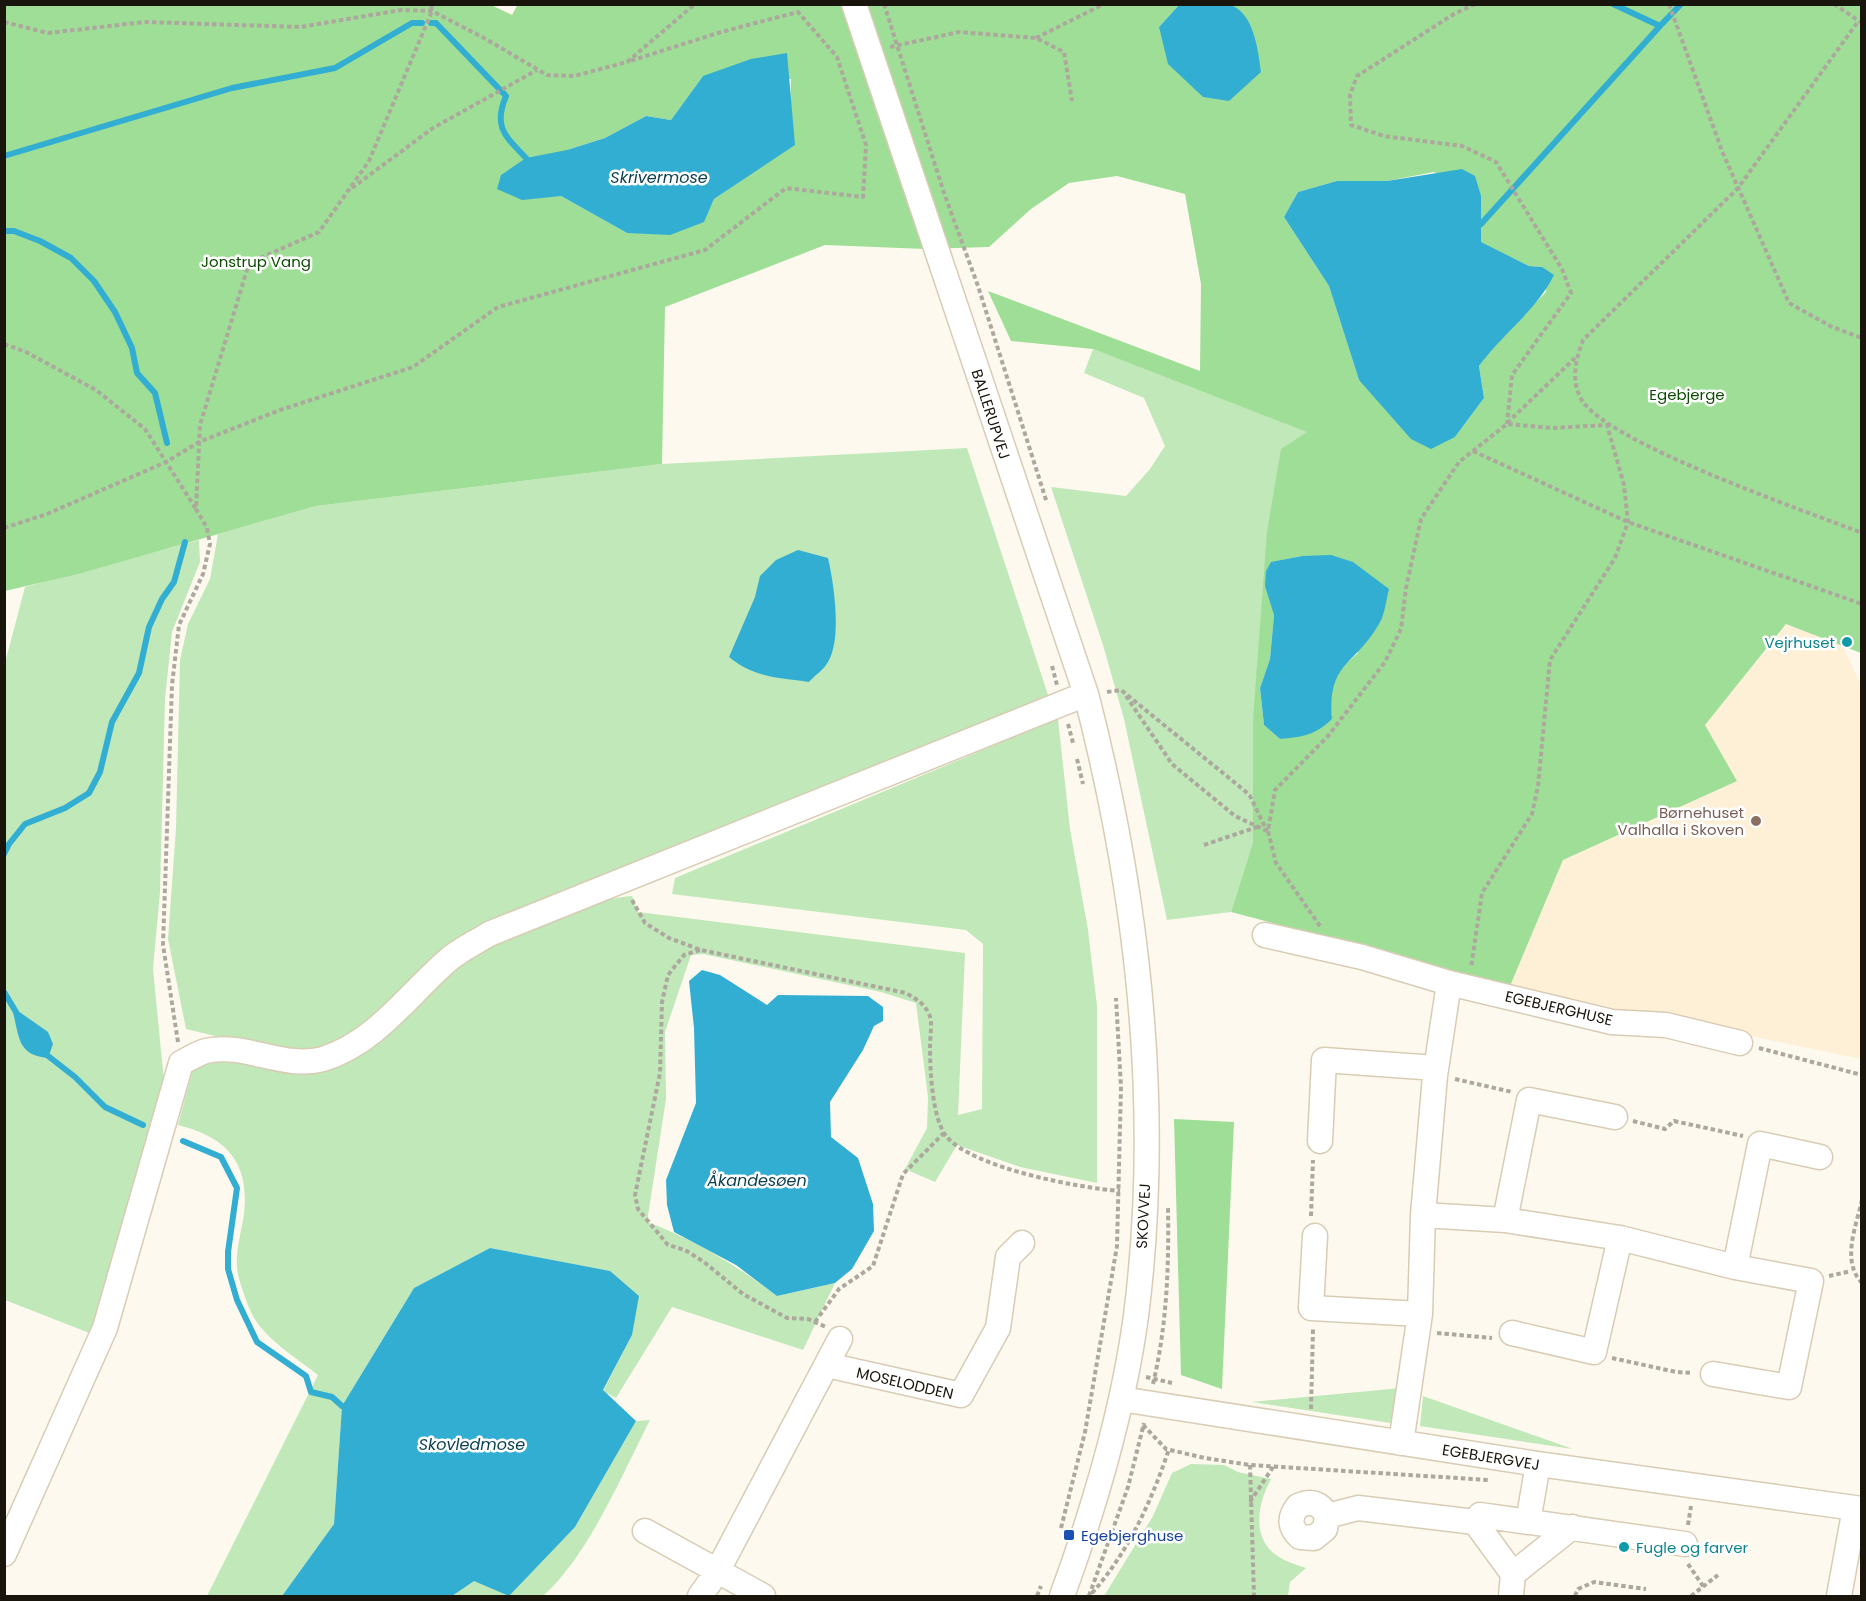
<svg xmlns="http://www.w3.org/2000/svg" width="1866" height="1601" viewBox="0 0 1866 1601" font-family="Poppins,sans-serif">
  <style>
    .built { fill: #fdf0d7 }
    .green { fill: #c0e8b9 }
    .forest { fill: #9fde96; fill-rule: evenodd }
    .water { fill: #33aed3 }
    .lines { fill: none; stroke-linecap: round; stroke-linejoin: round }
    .stream { stroke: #33aed3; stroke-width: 6 }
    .minor-casing { stroke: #d8ccb4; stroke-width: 27 }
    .path { stroke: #ada89e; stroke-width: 4; stroke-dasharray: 4.5 3; stroke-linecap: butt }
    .minor { stroke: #fff; stroke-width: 24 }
    .culture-dot { fill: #0f9aa8; stroke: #fff; stroke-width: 2 }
    .education-dot { fill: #8d6e63; stroke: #fff; stroke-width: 2 }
    .transit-dot { fill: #1a4fb4; stroke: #fff; stroke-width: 2 }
    .labels { text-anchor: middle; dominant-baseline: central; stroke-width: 5; stroke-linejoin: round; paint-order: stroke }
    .park-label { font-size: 15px; fill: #0c4c03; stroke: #fff }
    .street-label { font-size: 15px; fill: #19150c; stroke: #fff }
    .culture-label { font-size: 15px; fill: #0d838f; stroke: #fff; text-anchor: end }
    .education-label { font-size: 15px; fill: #785e54; stroke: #fff; text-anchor: end }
    .transit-label { font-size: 15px; fill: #164399; stroke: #fff; text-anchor: start }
    .water-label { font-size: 16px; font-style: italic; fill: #0a3f4f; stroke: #fff }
  </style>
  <rect width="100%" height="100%" fill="#fef9ef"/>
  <!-- built -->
  <path class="built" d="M1787,624l56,22 18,39v374l-351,-73 53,-126 174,-79 -32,-56z"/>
  <!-- green -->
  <path class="green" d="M1093,349l215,83 -55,287v123l-22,70 -64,8 -43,-201 -21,-74 -52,-158 75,9 24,-27 15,-23 -21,-48 -60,-25z
    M967,448l83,253 -563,222 -124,107 -38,19 -24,4 -40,-6 -75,-18 -18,-90 8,-111 4,-168 8,-36 22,-45 8,-45 98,-28 346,-42z
    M199,540l1,22 -28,70 -7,67 -5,193 -7,77 11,112 -72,253 -87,-34v-637l20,-76z
    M1058,719l12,110 18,101 9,76v177l-77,-16 -63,-22 -22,37 -30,-13 22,-41 1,-31 -12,-94 -35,-11 -178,-38 -12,1 -26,77 1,67 -19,123c47,17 90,44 130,74l58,-13 -32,67 -131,-43 -56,91 -13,-7 29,-56 -23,-64 -119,-23 -76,40 -72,118 -8,118 -52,72h-75l111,-221c-19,-15 -45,-31 -60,-51 -8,-11 -14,-29 -18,-42 -8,-23 1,-46 4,-68 6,-52 -18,-77 -66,-89l14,-53c6,-3 13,-10 20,-11 38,-6 87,18 122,7 45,-14 71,-64 106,-92 40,-33 141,-76 192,-80l6,16 327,41 -7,162 24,-6 1,-165 -17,-14 -294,-36 3,-16z
    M1401,1388l-4,36 -145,-22z
    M1423,1396l150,53 -153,-23z
    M650,1420c-28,55 -62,136 -107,176h-91l22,-16 101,-53 61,-106z
    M1191,1464l33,1 14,7 33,7c-13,24 -21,60 8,78 8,5 18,8 27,11l-16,14 -2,14h-184l49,-80 19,-43z"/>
  <!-- forest -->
  <path class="forest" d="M489,4l23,11 6,-11 661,1 -20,22 80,-17 -12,-5h634v648l-75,-29 -81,101 32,56 -174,79 -53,126 -279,-74 22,-70v-123l14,-187 14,-83 26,-17 -214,-83 -82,-8 -23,-50 212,80 1,-87 -16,-90 -68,-18 -48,7 -38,26 -42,38 -64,2 -100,-4 -160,62 -3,157 -346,42 -238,68 -73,17 -1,-586zM703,76l88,3 -1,29 4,37 -80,54 -11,23 -76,11 -66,-37 6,-46 38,-12 41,-22 25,4zM1434,172l47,24 -1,46 49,24 13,1 4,25 -52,53 -15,21 5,32 -29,39 -96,-57 -30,-94 -45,-69 14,-25 39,-11h50zM1302,556l56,97c-26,22 -29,33 -26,66l-52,20 -16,-14 -4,-37 10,-29 4,-44 -8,-44 6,-9z
    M1174,1119l60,3 -12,267 -41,-14z"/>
  <!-- water -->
  <path class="water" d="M1179,5c15,-1 33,-3 48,-1 27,6 31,46 34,68l-32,29 -26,-4 -35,-33 -9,-37z
    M787,53l8,92 -81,54 -10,23 -34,13 -43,-2 -66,-37 -39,4 -25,-11 4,-14 25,-17 41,-8 38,-12 41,-22 25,4 32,-44 48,-17z
    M1462,169l13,7 6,20v46l48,24 13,1 12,8c-17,35 -52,59 -75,91l5,32 -29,39 -24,12 -20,-10 -52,-59 -30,-94 -45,-69 14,-25 39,-11h50z
    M798,550l30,8c6,26 15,85 -2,107 -4,6 -12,11 -17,17 -31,-4 -56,-5 -80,-25l26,-60 5,-21 16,-16z
    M1331,555l22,7 36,27c-3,11 -4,26 -10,35 -24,42 -52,38 -47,95 -16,16 -30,18 -52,20l-16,-14 -4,-37 10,-29 4,-44 -9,-29 1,-15 5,-9 31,-6z
    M702,970l18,5 47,30 11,-10 90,1 15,11v14l-9,5 -11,24 -33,52 1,35 27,21 15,46 1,27 -22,38 -17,14 -58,13 -41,-31 -62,-33 -7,-27 -1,-25 30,-77 -2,-75 -5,-47z
    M11,1006l37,26 5,12 -5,14c-34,-3 -28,-26 -37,-52z
    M490,1248l120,23 29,25 -7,39 -29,55 33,31 -61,106 -66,69 -35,-15 -22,15h-170l52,-72 8,-118 72,-118z"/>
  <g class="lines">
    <!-- stream -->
    <path class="stream" d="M431,23h5l70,73c-13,31 -1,40 20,62
      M1660,26l21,-22
      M4,156l228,-68 103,-20 77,-45h10
      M1481,224l179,-198 -47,-22
      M4,231h10l26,10 31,17 23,23 21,31 17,36 5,25 18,20 12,50
      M4,854l5,-10 16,-20 40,-16 24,-15 11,-21 12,-50 27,-49 10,-46 13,-28 12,-17 11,-40
      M4,992l12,20
      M43,1052l32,25 30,30 38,18
      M183,1141l38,16 16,31 -9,64v17l9,31 20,42 49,34 5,16 21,5 10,9"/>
    <!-- minor casing -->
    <g class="minor-casing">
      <path id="minor" d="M854,4l232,690c52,201 76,415 50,622 -13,96 -41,190 -74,280
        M1265,935l97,22 87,26 163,39 54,3 74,18
        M1320,1141l4,-81 112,8
        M1423,1215l82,5 115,18 115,29 76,14 -22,106 -76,-13
        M1505,1220l24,-120 86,17
        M1315,1236l-4,72 109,6
        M1735,1267l25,-123 60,13
        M1512,1333l82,19 26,-114
        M827,1365l134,30 37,-67 10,-71 14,-14
        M1121,1399l417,65 324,45
        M1401,1443l19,-129 3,-99 12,-139 14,-93
        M1327,1516l-2,13 -11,9 -14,-1c-11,-10 -11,-20 -2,-31 13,-6 23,-3 29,10l31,-8 117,14
        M1475,1522l5,-7 205,29
        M1475,1522l38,52 -2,22
        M1528,1522l10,-58
        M645,1531l118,65
        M4,1554l101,-226 76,-265c8,-4 17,-10 25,-12 39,-9 78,19 117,8 52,-16 84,-63 124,-98 12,-11 28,-18 42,-27l597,-240
        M1513,1574l59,-47
        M700,1596l17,-24 123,-233
        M1839,1596l16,-88"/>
    </g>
    <!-- path -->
    <path class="path" d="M884,4l60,189 34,93 69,217
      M1475,4l-21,10 -97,62 -7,19 1,30 33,11 78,10 34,16 66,107 9,24 -59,82 -5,49
      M1669,4l53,147 67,152 43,24 30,11
      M1834,4l28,19
      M4,22l44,11 97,-11 155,5 101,-17 31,1 52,27 63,37 27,1 53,-14 68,-58
      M1857,23l-119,165 -155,152c-7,19 -12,38 -3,57 20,44 229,115 282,136
      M1036,38l68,-34
      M890,47l69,-15 77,6 28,14 8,49
      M352,188l81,-60 104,-58
      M4,344l22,8 70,38 49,39 51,80
      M1507,423l68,-65
      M1473,451l155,71 234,82
      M4,528l43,-14 119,-52 33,-20 81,-32 133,-43 85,-60 207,-57 81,-62 77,9 3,-52 -29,-88 -39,-45 -77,20 -94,30
      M1052,666l5,19
      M1107,692l14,-2 124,101 5,5 17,35
      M1126,696l46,68 63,52 32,15
      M1068,724l5,19
      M1077,759l6,25
      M1204,845l53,-18
      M632,900l13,23 24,15 32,12 205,43c10,6 18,10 23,21 4,8 1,22 1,32 0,23 2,72 16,90 26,32 133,52 174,55
      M1320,926l-44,-63 -8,-32 7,-41 53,-54 57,-74 16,-33 5,-41 15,-69 38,-57 48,-38 45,4 55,-3 17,60 4,37 -13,36 -65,102 -12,126 -6,28 -50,79 -11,75
      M700,950l-16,5 -16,20 -6,27 -2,71 -25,122 3,14 30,36 17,5 19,12 39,32 44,24 21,1 18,8
      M178,1042l-15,-97 9,-260 7,-60 24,-51 7,-30 -3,-16 -11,-19 4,-84 49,-162 70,-31 50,-71 63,-150 -1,-7
      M1759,1048l103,27
      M1455,1079l57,13
      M1633,1121l32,8 9,-8 69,15
      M1862,1200c-6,27 -21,61 0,83
      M1311,1216l2,-56
      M1829,1276l22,-5
      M815,1322l24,-33 34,-23 30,-92 41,-41
      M1437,1333l55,5
      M1612,1358l64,14 17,1
      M1146,1377l26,6
      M1153,1384c14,-59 16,-117 15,-178
      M1311,1409l2,-80
      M1143,1425l23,24 39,9 45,7 239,15
      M1250,1465l4,131
      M1250,1502l23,-35
      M1688,1525l3,-19
      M1061,1528l24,-96 32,-186 4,-159 -5,-89
      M1688,1564l15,22
      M1092,1593c36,-40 60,-93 77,-144
      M1037,1596l4,-10
      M1089,1596l39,-109 16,-64
      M1575,1596l3,-7 16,-7 52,7
      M1691,1596l27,-21"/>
    <!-- minor -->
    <use href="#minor" class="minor"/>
  </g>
  <!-- markers -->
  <g class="culture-dot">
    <circle cx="1847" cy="642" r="6"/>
    <circle cx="1624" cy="1547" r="6"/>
  </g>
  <circle class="education-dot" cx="1756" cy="821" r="6"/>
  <rect class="transit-dot" x="1063" y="1529" width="12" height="12" rx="3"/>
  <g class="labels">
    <!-- park labels -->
    <g class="park-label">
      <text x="256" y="261">Jonstrup Vang</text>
      <text x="1687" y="394">Egebjerge</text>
    </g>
    <!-- street labels -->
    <g class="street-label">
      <text transform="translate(991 414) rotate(72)">BALLERUPVEJ</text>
      <text transform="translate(1559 1008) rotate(13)">EGEBJERGHUSE</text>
      <text transform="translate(1143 1216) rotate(-87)">SKOVVEJ</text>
      <text transform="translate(905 1383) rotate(13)">MOSELODDEN</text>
      <text transform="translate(1491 1457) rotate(9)">EGEBJERGVEJ</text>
    </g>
    <!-- culture labels -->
    <g class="culture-label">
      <text x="1835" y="642">Vejrhuset</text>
      <text x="1636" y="1547" text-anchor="start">Fugle og farver</text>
    </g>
    <!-- education labels -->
    <g class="education-label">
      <text x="1744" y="812">Børnehuset<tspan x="1744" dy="17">Valhalla i Skoven</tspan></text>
    </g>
    <!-- transit labels -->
    <g class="transit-label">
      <text x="1081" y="1535">Egebjerghuse</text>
    </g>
    <!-- water labels -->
    <g class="water-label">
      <text x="659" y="177">Skrivermose</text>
      <text x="757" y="1180">Åkandesøen</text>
      <text x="472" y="1444">Skovledmose</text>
    </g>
  </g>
  <!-- border -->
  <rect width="1866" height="1601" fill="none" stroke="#19150c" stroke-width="12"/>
</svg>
